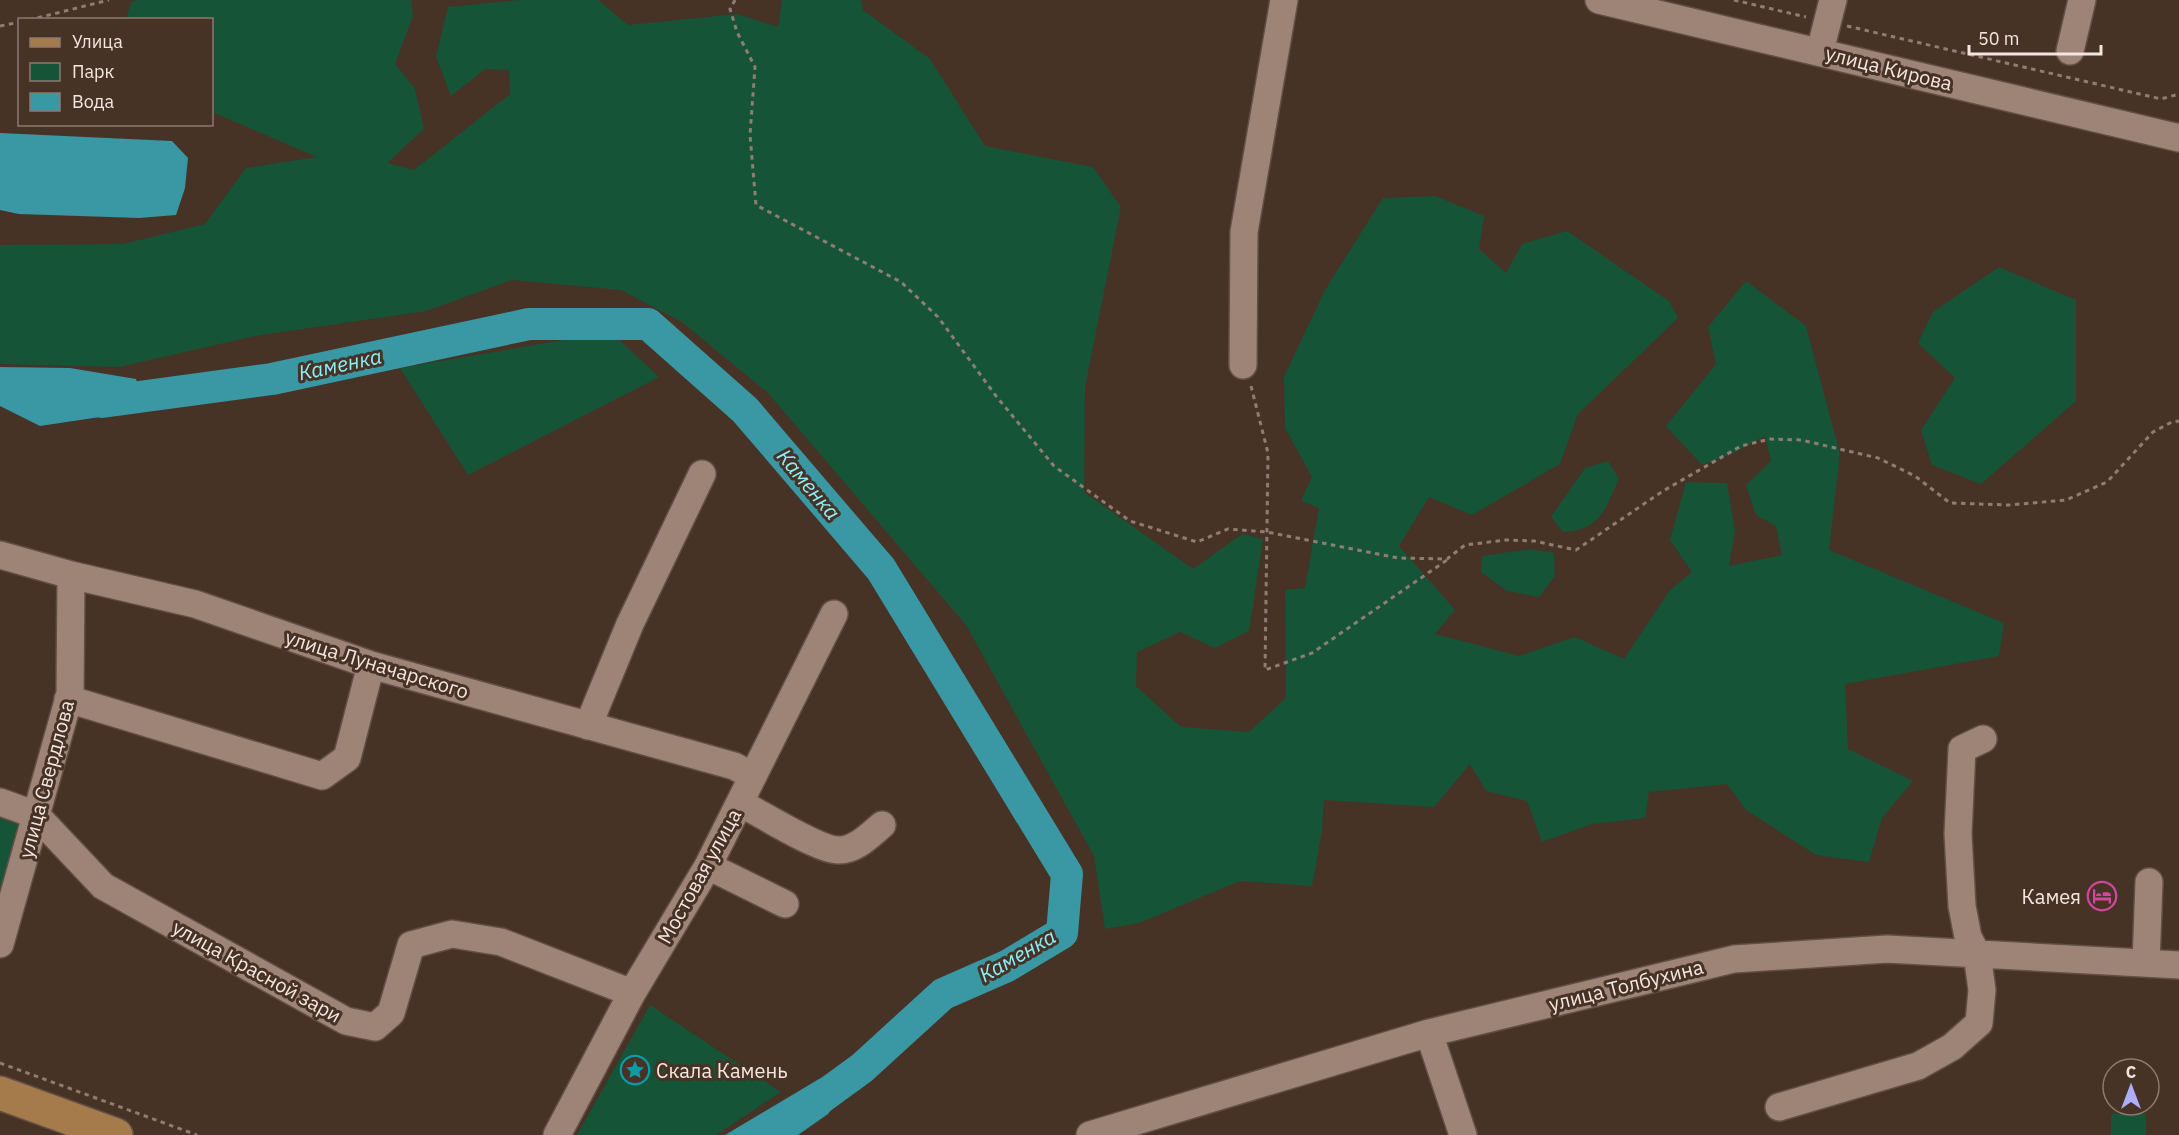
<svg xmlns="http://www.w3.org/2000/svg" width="2179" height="1135" viewBox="0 0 2179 1135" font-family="'IBM Plex Sans',sans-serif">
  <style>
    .green { fill: #165438 }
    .water { fill: #3998a3 }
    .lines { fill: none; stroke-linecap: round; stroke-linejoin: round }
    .river { stroke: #3998a3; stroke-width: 32 }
    .minor-casing { stroke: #614e44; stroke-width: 30 }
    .major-casing { stroke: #614e44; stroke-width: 36 }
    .path { stroke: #8f7d74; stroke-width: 3; stroke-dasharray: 4.5 4.5; stroke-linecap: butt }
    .minor { stroke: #9d8476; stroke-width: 27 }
    .major { stroke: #a57b4b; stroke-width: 33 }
    .labels { text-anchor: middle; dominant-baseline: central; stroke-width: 6; stroke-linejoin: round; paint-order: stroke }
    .street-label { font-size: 20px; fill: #f4e6df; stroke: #473226 }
    .poi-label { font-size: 20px; fill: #f4e6df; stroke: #473226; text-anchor: end }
    .water-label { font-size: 21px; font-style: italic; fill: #8ceffc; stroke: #473226 }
  </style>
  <rect width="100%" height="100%" fill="#473226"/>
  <!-- green -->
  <path class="green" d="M139,0h272l2,16 -18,48 20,25 9,40 -37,34 27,7 96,-76 -1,-24 -24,-1 -34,27 -15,-39 12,-50 72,-7h78l30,25 109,-11 41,13 4,-27h79l2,10 67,49 55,87 108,21 28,40 -36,180 -1,105 109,77 49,-35 21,5 -14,92 -34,17 -35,-16 -43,20 -1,34 45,41 68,5 37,-34 -1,-108 20,-2 14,-80 -18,-7 11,-24 -27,-49 -1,-51 41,-87 58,-92 52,-2 49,20 -5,33 27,24 16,-29 45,-13 102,70 9,17 -100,96 -18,50 -88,51 -43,-18 -30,49 56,64 -20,24 84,22 56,-19 49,22 46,-69 22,-18 -22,-32 16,-58 41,1 8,48 -6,35 53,-11 -6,-29 -20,-11 -10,-30 25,-24 -6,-25 -31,17 -32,12 -36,-39 50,-62 -8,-37 38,-46 60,45 34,128 -11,96 175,73 -5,33 -154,28 3,65 65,32 -31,37 -13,44 -53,-7 -70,-45 -19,-26 -78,8 -4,26 -53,6 -50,18 -15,-41 -41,-10 -16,-27 -36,43 -110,-7 -2,31 -10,55 -72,-5 -101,42 -34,6 -11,-73 -128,-231 -198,-232 -86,-71 -61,-32 -109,-10 -86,31 -171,25 -136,31 -119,-3v-119l123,-1 82,-20 41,-56 71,-11 -105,-45v-92l-86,-1 5,-17z
    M1999,267l77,33v101l-95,83 -49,-19 -11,-35 34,-52 -37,-35 15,-31z
    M611,332l48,45 -191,98 -68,-107z
    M1608,461l11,18c-14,30 -18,51 -56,53l-12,-15 34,-49z
    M1529,549l25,4 1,23 -16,21 -32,-6 -26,-19 1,-16z
    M0,818l19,7 -19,70z
    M650,1005l131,87 -65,43h-139z
    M2111,1114h35v21h-35z"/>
  <!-- water -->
  <path class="water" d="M0,133l172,8 16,17 -3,30 -9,27 -37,3 -120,-4 -19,-4z
    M0,367l70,1 66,11 7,19 -3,13 -100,15 -40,-20z
    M862,1068l-34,46 -30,21h-73l94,-56z"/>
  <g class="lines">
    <!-- river -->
    <path class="river" d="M102,402l170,-23 257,-55h119l97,86 136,159 186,305 -5,59 -55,33 -64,28 -81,74 -92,67"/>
    <!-- minor casing -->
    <g class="minor-casing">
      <path id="minor" d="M1599,0l580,138
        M1820,51l13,-51
        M2070,51l12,-51
        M1243,365l1,-133 40,-232
        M0,555l71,20 124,29 176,61 363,101 19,10
        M68,699l254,77 25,-18 24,-93
        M588,726l42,-102 72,-150
        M0,802l36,13 67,71 243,135 29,6 16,-14 20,-68 41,-11 49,8 131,51
        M740,803c20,10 78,47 98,47 17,1 32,-15 44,-25
        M708,866l77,38
        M0,944l70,-250 1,-119
        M2146,963l3,-81
        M1429,1033l34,102
        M1779,1107l139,-41 34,-19 27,-24 3,-33 -5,-36 -9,-17 -6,-31 -4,-72 4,-85 21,-10
        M557,1135l75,-142 76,-127 126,-252
        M1090,1135l339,-102 305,-74 153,-10 292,16"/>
    </g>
    <!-- major casing -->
    <g class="major-casing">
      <path id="major" d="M0,1093l116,42"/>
    </g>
    <!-- path -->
    <path class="path" d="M735,0l-5,9 7,23 18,35 -5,68 6,70 145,77 37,35 58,79 58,70 76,55 67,21 31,-13 39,3 131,26 49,1 18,-14 41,-5 28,1 42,9 87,-59 78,-45 29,-7 31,1 77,18 37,18 35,27 59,2 57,-5 41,-18 46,-50 19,-10 7,-1
      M1734,0l72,17
      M29,20l80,-20
      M0,26l20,-4
      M1847,26l314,73 18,-5
      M1251,386l17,67 -3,217 47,-17 135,-93
      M0,1063l197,72"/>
    <!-- minor -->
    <use href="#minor" class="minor"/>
    <!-- major -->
    <use href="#major" class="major"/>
  </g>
  <!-- icons -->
  <defs>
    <g id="hotel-ring" transform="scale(1.5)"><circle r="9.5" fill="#473226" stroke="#d1479c" stroke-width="1.5"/><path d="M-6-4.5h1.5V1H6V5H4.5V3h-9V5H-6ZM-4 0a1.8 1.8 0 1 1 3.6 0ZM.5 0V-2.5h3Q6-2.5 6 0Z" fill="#d1479c"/></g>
    <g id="sight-ring" transform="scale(1.5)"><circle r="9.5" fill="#473226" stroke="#0f9aa8" stroke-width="1.5"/><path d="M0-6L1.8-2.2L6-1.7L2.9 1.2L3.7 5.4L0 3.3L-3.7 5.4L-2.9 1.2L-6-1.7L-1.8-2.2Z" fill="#0f9aa8"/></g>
  </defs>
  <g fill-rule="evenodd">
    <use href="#hotel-ring" x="2102" y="896"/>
    <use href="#sight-ring" x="635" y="1070"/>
  </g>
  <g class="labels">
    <!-- street labels -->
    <g class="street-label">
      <text transform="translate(1889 68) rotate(14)">улица Кирова</text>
      <text transform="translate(377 664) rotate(17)">улица Луначарского</text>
      <text transform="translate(46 779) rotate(-75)">улица Свердлова</text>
      <text transform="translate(699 876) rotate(-61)">Мостовая улица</text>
      <text transform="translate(257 971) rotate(29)">улица Красной зари</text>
      <text transform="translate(1626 985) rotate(-14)">улица Толбухина</text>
    </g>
    <!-- poi labels -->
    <g class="poi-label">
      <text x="2081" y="896">Камея</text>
      <text x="656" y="1070" text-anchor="start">Скала Камень</text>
    </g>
    <!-- water labels -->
    <g class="water-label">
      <text transform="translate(340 364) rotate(-12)">Каменка</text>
      <text transform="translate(809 484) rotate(50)">Каменка</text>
      <text transform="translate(1017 955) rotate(-30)">Каменка</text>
    </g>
  </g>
  <!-- legend -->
  <rect x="18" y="18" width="195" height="108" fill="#473226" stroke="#8c7a70" stroke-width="1.5"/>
  <rect x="30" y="38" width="30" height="9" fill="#a57b4b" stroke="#8c7a70" stroke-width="1.5"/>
  <text x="72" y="48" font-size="18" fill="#f4e6df">Улица</text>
  <rect x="30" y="63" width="30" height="18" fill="#165438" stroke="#8c7a70" stroke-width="1.5"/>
  <text x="72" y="78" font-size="18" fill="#f4e6df">Парк</text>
  <rect x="30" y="93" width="30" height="18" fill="#3998a3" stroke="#8c7a70" stroke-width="1.5"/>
  <text x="72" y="108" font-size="18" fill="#f4e6df">Вода</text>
  <!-- north arrow -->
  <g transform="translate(2131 1087)"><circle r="28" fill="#473226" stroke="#8c7a70" stroke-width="1.5"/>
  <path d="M0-4.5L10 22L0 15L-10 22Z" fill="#adaffb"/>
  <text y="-9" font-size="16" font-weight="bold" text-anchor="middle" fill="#f4e6df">С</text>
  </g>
  <!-- scale -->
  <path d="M1969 45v9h132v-9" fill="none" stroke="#f4e6df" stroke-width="3"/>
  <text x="1978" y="45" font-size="18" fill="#f4e6df" stroke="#473226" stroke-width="4.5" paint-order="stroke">50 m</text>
</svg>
